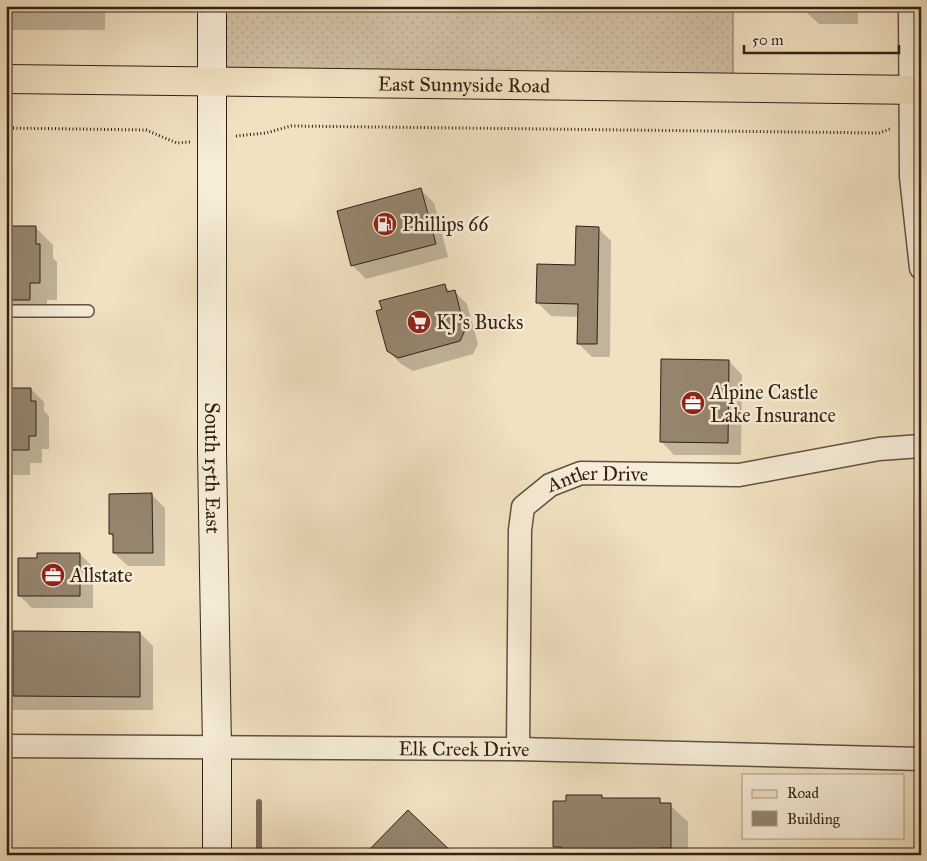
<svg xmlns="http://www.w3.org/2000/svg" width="927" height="861" viewBox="0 0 927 861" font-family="'IM FELL Great Primer',serif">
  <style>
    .grass { fill: url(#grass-dots); stroke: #82705c }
    .shadow { fill: #0003 }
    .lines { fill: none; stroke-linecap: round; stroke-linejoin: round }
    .stream { stroke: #7e6c59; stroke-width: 6 }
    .building { fill: #95846e; stroke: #322015 }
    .service-casing { stroke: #625040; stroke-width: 14 }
    .minor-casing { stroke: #625040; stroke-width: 25 }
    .secondary-casing { stroke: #322015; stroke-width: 30 }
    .primary-casing { stroke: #322015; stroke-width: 30 }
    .path { stroke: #322015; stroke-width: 3; stroke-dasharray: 1 2.5; stroke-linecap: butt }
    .service { stroke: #f6ecd7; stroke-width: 11 }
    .minor { stroke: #f6ecd7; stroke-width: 22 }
    .secondary { stroke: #f6ecd7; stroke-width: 28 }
    .primary { stroke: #f1e1c1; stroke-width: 28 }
    .labels { text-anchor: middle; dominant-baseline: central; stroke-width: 5; stroke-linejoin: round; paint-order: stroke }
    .street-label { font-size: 20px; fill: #322015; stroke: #f6ecd7 }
    .poi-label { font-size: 20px; fill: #322015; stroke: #f6ecd7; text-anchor: start }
  </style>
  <defs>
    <pattern id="grass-dots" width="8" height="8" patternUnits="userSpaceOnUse" patternTransform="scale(1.25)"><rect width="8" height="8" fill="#d1c0a4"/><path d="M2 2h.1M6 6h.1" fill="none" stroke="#b4a58c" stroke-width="1.8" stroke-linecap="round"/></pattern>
  </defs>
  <rect width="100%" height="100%" fill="#f1e1c1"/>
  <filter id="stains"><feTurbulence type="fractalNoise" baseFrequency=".004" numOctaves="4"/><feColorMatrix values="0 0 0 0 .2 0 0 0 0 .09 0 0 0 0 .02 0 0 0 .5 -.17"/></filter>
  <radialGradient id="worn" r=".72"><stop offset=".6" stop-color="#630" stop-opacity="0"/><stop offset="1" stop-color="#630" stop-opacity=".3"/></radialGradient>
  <!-- grass -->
  <path class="grass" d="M213,6h520v82l-521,-6z"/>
  <!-- shadow -->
  <path class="shadow" d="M6,6h99v24h-99z
    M804,6h54v18h-39l-14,-13z
    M421,190l13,13 14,54 -82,22 -14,-14z
    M6,224l4,3 26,1 17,17v13l4,4v38h-10v17h-23l-4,-4h-14z
    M598,228l13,13 -1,116h-18l-13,-13v-27l-28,-1 -13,-13 38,-37z
    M445,286l6,6 3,-1 13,13 11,40 -5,10 -60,17 -12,-7 -13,-13z
    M729,361l13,14 -1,80h-67l-13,-14z
    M6,389h25l13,13v9l5,5v33h-7v14h-12v12h-24z
    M152,495l13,13v58h-37l-14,-13v-15l-4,-4z
    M80,554l13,13v41h-61l-13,-13 20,-35z
    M6,633h134l13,13v64h-147z
    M601,796l3,4h55l5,5h6l18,17v33h-125l-9,-9 13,-44z"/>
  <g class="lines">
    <!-- stream -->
    <path class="stream" d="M259,855v-53"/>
  </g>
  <!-- building -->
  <path class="building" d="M421,188l15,56 -85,22 -14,-55z
    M6,226h30v18h4v39h-10v17h-24z
    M576,226l23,1 -2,117h-20l1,-40 -42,-1 1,-39 38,1z
    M445,284l2,8 8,-2 10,40 -5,11 -62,17 -11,-7 -11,-40 6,-2 -3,-8z
    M661,359l68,1 -1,83 -68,-1z
    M6,388h25v13h5v35h-7v14h-23z
    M152,493l1,60h-40v-19h-4v-40z
    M37,553h43v43h-62v-38h19z
    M13,631l127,1v65l-127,-1z
    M566,795h36v3h58v5h11v45h-11v5h-24v-4h-53v4h-22v-6h-8v-46h13z
    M408,810l47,45h-91z"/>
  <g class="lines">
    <!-- service casing -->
    <g class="service-casing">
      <path id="service" d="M6,311h82"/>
    </g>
    <!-- minor casing -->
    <g class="minor-casing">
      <g id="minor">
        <path d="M910,6l1,171 10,91"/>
        <path id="s1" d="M6,746l512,3 403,10"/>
        <path id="s2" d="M518,749l2,-219 3,-23 27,-22 31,-12 158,2 140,-26 42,-3"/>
      </g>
    </g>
    <!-- secondary casing -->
    <g class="secondary-casing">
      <g id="secondary">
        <path id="s3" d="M212,6v446l5,296v107"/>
      </g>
    </g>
    <!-- primary casing -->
    <g class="primary-casing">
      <g id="primary">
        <path id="s4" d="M6,79l915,11"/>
      </g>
    </g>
    <!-- path -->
    <path class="path" d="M6,128l140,2 31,13 13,-1
      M236,136l30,-3 25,-7 588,7 11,-4"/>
    <!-- service -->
    <use href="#service" class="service"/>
    <!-- minor -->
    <use href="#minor" class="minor"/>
    <!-- secondary -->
    <use href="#secondary" class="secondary"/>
    <!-- primary -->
    <use href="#primary" class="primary"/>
  </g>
  <!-- icons -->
  <defs>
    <g id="fuel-disc" transform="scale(1.25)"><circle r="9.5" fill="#8f2418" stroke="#f6ecd7"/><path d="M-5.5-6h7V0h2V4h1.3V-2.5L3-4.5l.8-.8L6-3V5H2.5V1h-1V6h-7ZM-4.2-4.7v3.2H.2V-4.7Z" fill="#fff"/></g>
    <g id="supermarket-disc" transform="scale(1.25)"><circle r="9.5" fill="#8f2418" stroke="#f6ecd7"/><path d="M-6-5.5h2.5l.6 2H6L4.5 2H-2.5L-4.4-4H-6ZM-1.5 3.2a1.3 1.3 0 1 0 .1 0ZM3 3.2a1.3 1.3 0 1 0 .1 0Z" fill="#fff"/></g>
    <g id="office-disc" transform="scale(1.25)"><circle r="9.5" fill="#8f2418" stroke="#f6ecd7"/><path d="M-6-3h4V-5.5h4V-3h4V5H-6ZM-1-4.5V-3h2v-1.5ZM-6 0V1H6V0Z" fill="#fff"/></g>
  </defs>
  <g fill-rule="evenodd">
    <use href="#fuel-disc" x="385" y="224"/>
    <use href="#supermarket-disc" x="419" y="322"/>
    <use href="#office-disc" x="693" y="403"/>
    <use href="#office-disc" x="53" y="575"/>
  </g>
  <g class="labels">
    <!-- street labels -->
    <g class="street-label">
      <text stroke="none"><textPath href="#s4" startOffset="458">East Sunnyside Road</textPath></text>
      <text stroke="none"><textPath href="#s3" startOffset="462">South 15th East</textPath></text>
      <text stroke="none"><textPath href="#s2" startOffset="326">Antler Drive</textPath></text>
      <text stroke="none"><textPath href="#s1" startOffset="458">Elk Creek Drive</textPath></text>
    </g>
    <!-- poi labels -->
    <g class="poi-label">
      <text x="402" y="224">Phillips 66</text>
      <text x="436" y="322">KJ's Bucks</text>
      <text x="710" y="392">Alpine Castle<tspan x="710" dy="23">Lake Insurance</tspan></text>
      <text x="70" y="575">Allstate</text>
    </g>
  </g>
  <!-- margin -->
  <rect width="927" height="861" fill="none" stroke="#f1e1c1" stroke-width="25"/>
  <rect x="8" y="8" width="912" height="846" fill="none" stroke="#322015" stroke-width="2.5"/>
  <rect x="12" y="12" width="902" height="836" fill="none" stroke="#322015"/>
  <!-- legend -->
  <rect x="742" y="774" width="162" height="65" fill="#f6ecd7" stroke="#a89a89"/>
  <rect x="752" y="790" width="25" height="8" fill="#f1e1c1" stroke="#a89a89"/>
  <text x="787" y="798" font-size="15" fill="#322015">Road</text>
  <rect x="752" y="811" width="25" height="15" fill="#95846e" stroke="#a89a89"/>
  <text x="787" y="824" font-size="15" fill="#322015">Building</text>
  <!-- scale -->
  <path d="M744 45v8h155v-8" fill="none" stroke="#322015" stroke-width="2.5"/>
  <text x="752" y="45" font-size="15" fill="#322015" stroke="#f6ecd7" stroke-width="4" paint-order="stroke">50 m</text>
  <rect width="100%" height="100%" filter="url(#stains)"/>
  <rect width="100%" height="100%" fill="url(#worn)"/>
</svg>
